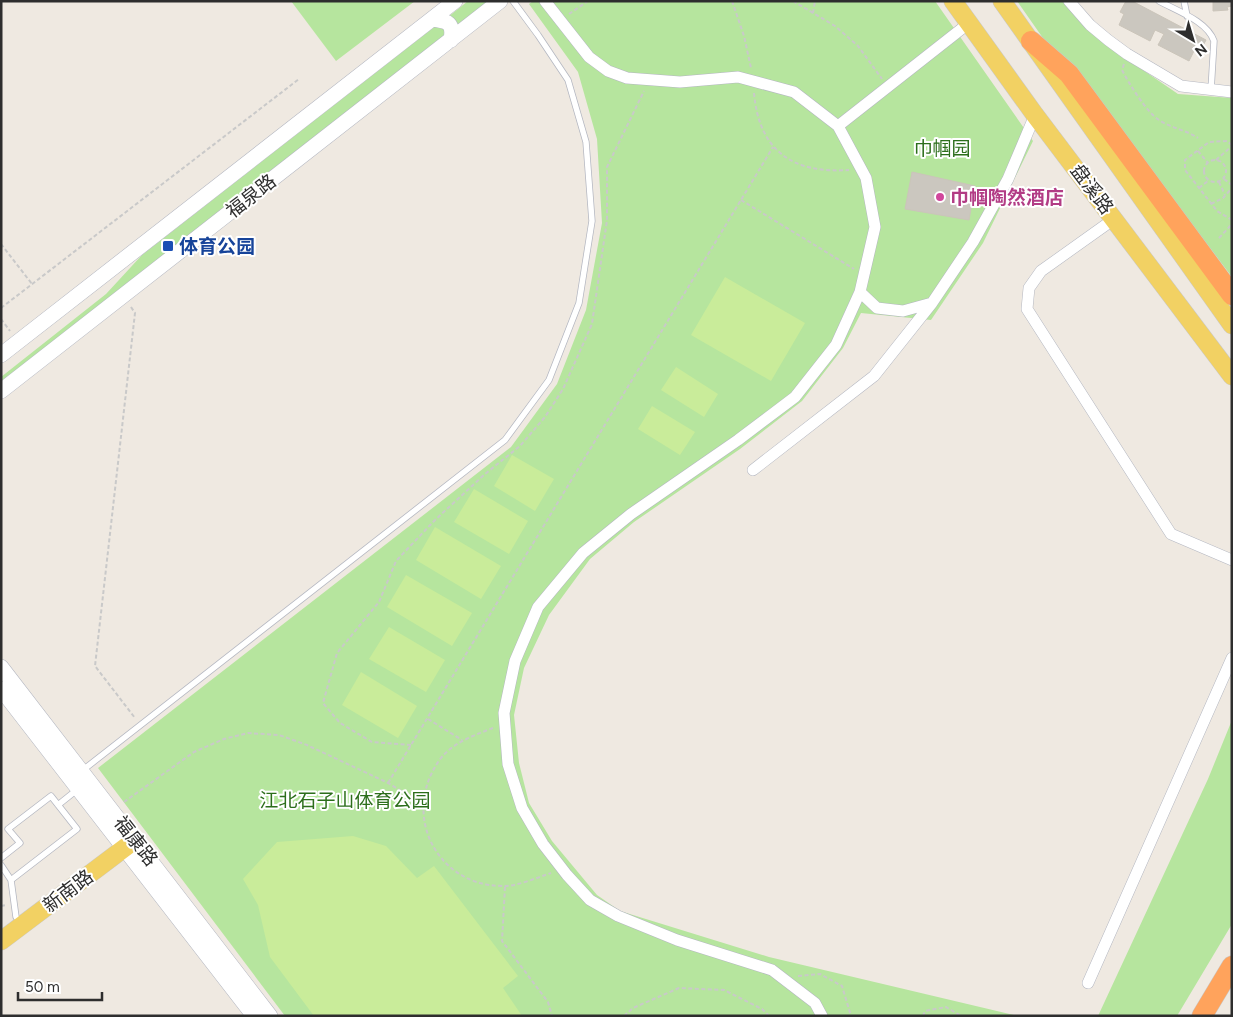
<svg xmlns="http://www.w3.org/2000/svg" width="1233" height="1017" viewBox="0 0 1233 1017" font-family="Figtree,'Noto Sans SC',sans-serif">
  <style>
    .green { fill: #b6e59e }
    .pitch { fill: #c9ec9a }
    .building { fill: #cbc7bf; stroke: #cbc5ba }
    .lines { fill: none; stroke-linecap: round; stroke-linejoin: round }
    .lane-casing { stroke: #b4b7c1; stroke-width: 7 }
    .street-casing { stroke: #b4b7c1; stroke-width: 12 }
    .secondary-casing { stroke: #b4b7c1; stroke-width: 16 }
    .primary-casing { stroke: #c9c9c9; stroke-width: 19 }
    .highway-casing { stroke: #c9c9c9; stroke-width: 21 }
    .path { stroke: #c9c9c9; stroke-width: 2; stroke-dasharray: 4 2.5; stroke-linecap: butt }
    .lane { stroke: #fff; stroke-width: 5.5 }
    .street { stroke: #fff; stroke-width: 11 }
    .secondary { stroke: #fff; stroke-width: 15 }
    .primary { stroke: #f2d163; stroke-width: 18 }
    .highway { stroke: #ffa35c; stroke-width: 20 }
    .hotel-dot { fill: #d1479c; stroke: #fff; stroke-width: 2 }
    .transit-dot { fill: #1a4fb4; stroke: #fff; stroke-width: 2 }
    .labels { text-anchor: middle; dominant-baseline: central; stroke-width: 4; stroke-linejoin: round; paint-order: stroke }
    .park-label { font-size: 19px; fill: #2c6e1b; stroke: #fff }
    .street-label { font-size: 19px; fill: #2e2e2e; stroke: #fff }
    .hotel-label { font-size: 19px; font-weight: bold; fill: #b23c85; stroke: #fff; text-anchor: start }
    .transit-label { font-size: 19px; font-weight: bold; fill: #164399; stroke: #fff; text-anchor: start }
  </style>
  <rect width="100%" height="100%" fill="#efe9e1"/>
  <!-- green -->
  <path class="green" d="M291,1h124l-79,60z
    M468,1h27l-37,29 -10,-13z
    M533,1h402l98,140 -50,102 -52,77 -70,-7 -18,35 -41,53 -62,48 -106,73 -44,37 -41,56 -25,53 -10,47 5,48 10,40 23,38 45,54 23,16 149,46 249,59h-733l-187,-248 413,-321 46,-63 29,-74 16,-87 -5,-84 -19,-67 -49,-68z
    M1017,1h45l23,26 20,17 73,50 54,4v179l-150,-198 -37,-38z
    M438,24l8,5 1,9 -446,348v-9l105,-83 36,-39z
    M1232,720v204l-55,92h-79l110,-237z"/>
  <!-- pitch -->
  <path class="pitch" d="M725,277l80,46 -34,58 -80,-46z
    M676,367l42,27 -14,23 -43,-27z
    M652,406l43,26 -15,23 -42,-26z
    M512,455l42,24 -19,32 -41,-25z
    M474,489l54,32 -19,33 -55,-32z
    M435,527l66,39 -20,33 -65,-39z
    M406,575l66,38 -20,33 -65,-39z
    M389,627l56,33 -19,32 -57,-33z
    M361,672l56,34 -19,32 -56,-33z
    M353,836l33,10 31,32 17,-12 84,110 -15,12 19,28h-208l-44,-59 -12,-52 -15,-26 34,-37z"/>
  <!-- building -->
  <path class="building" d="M1126,1h6l74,39 -7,13 -5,-2 -5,10 -31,-16 6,-11 -9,-4 -5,11 -31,-16 5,-11 -4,-2z
    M1213,1h19v5l-5,1 1,3 -15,1z
    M912,172l63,14 -6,34 -64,-11z"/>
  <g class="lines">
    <!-- lane casing -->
    <g class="lane-casing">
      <path id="lane" d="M1159,1c18,10 48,20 55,40l-3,49
        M1184,1l3,15
        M83,770l422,-330 44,-60 30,-77 13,-82 -6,-79 -18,-62 -30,-45 -25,-34
        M58,805l20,-16
        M1,858l19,-15 -12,-14 43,-33 26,33 -66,51
        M1,865l10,15 5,37"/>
    </g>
    <!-- street casing -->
    <g class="street-casing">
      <path id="street" d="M545,1l44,56 19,14 19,7 53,4 58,-5 56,15 44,34 28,52 9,49 -15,65 -24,53 -41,52 -57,43 -107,74 -48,39 -45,54 -23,54 -11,52 4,51 14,44 21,36 24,31 23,25 28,16 59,24 95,30 43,33 7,13
        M1069,1l21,24 18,15 19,14 54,32 51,6
        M838,126l131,-103
        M1114,219l-73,52 -12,17 -2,21 144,225 61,26
        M860,292l17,16 26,3 29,-8
        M753,470l121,-94 58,-73 41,-61 35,-63 27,-64
        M1088,983l144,-325"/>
    </g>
    <!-- secondary casing -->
    <g class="secondary-casing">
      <path id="secondary" d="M433,19c15,2 21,4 18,21
        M1,355l454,-354
        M1,391l499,-390
        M1,667l269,349
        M1,689l253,327"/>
    </g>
    <!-- primary casing -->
    <g class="primary-casing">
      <path id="primary" d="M953,1l82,114 197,261
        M1002,1l230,324
        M1,941l134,-101"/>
    </g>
    <!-- highway casing -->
    <g class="highway-casing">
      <path id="highway" d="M1031,41l38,33 163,221
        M1202,1016l30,-50"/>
    </g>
    <!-- path -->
    <path class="path" d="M732,1l12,35 7,32
      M793,1l42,25 23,20 24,33
      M813,13l2,-12
      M569,14l19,-13
      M1124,64l-2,6c6,12 25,43 37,50 12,8 27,10 39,18
      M754,93c5,58 39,81 95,77
      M1232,145l-5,-4 -18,1 -24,18v10l32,41 15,9
      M1198,151l10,12
      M1204 171a11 11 0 1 1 22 0a11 11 0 1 1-22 0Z
      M1216,160l16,-14
      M1224,179l8,6
      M1219,182l6,13
      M1199,188l9,-7
      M741,200l113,69
      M1211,204l12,-6 9,-10
      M1219,238l13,-14
      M1,244l31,40
      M131,307l4,6 -40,353 40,52
      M1,308l298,-229
      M1,319l9,12
      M428,719l34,21
      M493,728c-18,7 -39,14 -52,30 -41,54 -6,128 62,128 12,1 36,-9 48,-13
      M411,745l-39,-3 -32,-19 -17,-20 14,-50 42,-51 17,-41 39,-41 50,-46 35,-28 25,-29 18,-28 29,-65 15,-104v-53l37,-76
      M388,783l385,-636
      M124,802l70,-50 30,-13 24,-6 31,2 28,10 81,38 35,21
      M505,887l-3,54 46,61 4,14
      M1,906l5,-1
      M798,976l22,-2 22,12 9,30
      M624,1016l9,-8 46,-20 45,2 38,19 7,7
      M923,1016l2,-5 21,-4 15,9"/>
    <!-- lane -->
    <use href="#lane" class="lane"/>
    <!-- street -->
    <use href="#street" class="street"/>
    <!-- secondary -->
    <use href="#secondary" class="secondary"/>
    <!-- primary -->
    <use href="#primary" class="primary"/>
    <!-- highway -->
    <use href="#highway" class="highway"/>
  </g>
  <!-- markers -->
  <circle class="hotel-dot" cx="940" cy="197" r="5"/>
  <rect class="transit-dot" x="162" y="240" width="12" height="12" rx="2.5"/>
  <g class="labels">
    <!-- park labels -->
    <g class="park-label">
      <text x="942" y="148">巾帼园</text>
      <text x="345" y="800">江北石子山体育公园</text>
    </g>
    <!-- street labels -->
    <g class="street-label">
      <text transform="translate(1092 189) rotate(53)">盘溪路</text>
      <text transform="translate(251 196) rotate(-38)">福泉路</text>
      <text transform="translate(136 841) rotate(52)">福康路</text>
      <text transform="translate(68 891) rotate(-37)">新南路</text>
    </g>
    <!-- hotel labels -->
    <g class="hotel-label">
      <text x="950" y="197">巾帼陶然酒店</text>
    </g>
    <!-- transit labels -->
    <g class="transit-label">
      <text x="179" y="246">体育公园</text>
    </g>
  </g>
  <!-- border -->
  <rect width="1233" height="1017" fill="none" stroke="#2e2e2e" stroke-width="5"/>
  <!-- north arrow -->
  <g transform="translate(1193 40) rotate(142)" stroke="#ffffff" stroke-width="4" paint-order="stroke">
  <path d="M0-4L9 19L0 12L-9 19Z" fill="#2e2e2e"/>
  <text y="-8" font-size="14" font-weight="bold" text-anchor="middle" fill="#2e2e2e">N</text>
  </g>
  <!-- scale -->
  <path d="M18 992v8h84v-8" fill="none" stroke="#2e2e2e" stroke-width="2.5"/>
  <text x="25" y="992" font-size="15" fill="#2e2e2e" stroke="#ffffff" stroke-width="4" paint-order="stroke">50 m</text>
</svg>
